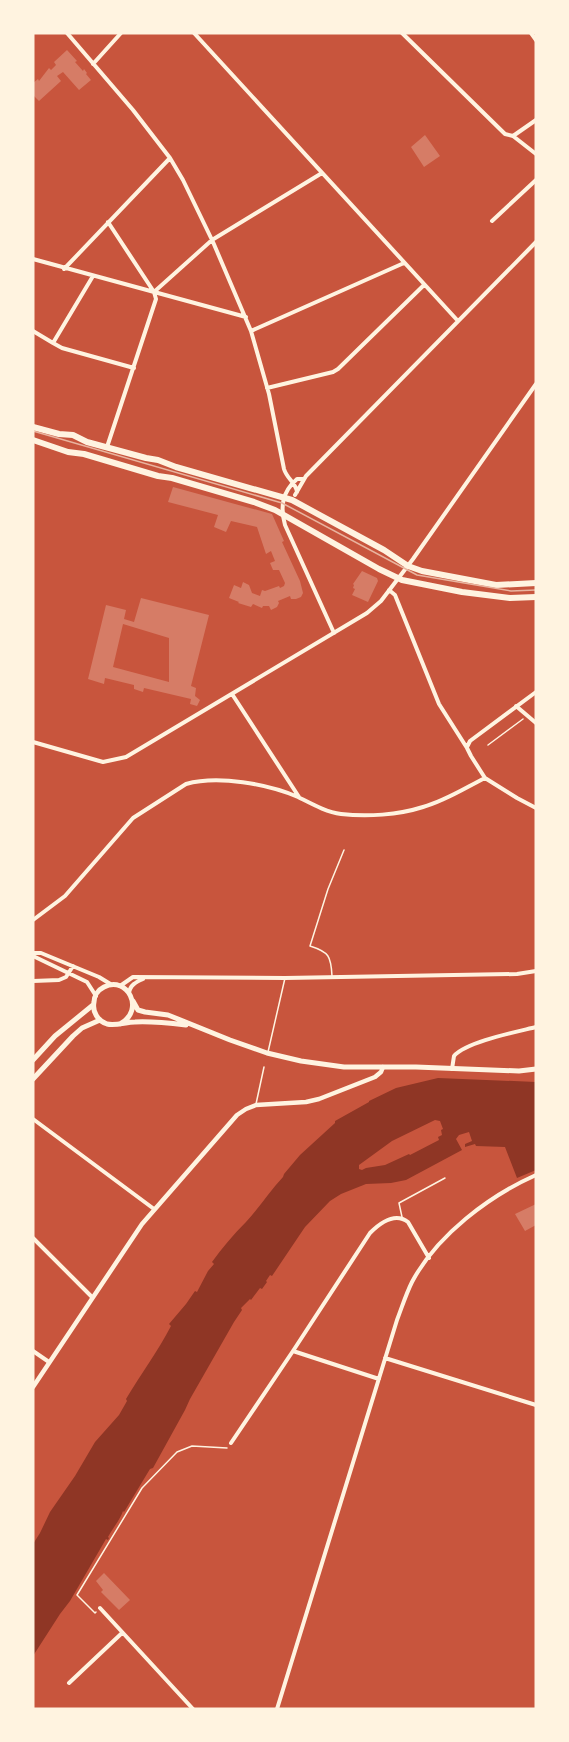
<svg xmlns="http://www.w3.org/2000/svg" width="569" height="1742" viewBox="0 0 569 1742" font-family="Arial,sans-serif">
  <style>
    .water { fill: #8f3625; fill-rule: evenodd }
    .building { fill: #d67c66; fill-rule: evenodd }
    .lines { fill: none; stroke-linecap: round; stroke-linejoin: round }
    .path { stroke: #fff3e0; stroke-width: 1.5 }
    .service { stroke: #fff3e0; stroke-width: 1.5 }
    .minor { stroke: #fff3e0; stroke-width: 4 }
    .tertiary { stroke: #fff3e0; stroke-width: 4.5 }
    .secondary { stroke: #fff3e0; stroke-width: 5 }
    .primary { stroke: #fff3e0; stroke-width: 6 }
    .tram { stroke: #e9b49f; stroke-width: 1.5 }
  </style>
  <rect width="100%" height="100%" fill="#c8553d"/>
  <!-- water -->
  <path class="water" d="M438,1078l98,4v88l-19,8 -12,-31 -29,-1 -1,-2 -10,3v-3l7,-3 -3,-9 -10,3 -3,4 6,11 -56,30 -15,3 -25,1 -25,10 -11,7 -25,26 -33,49 -2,-1 -4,6 1,1 -5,7 -2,-1 -9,12 -1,-1 -9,9 1,2 -8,12 -44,77 -5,11 -32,58 -3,1 -26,43 -1,-1c-2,7 -10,17 -15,26l1,1 -1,2 -2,-1 -36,62 -10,13 -27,42v-112l7,-11 10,-21 25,-36 20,-34 24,-27 8,-14 -1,-2c15,-25 32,-48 45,-73l-2,-2 17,-20 9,-13 2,1 11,-21 6,-7 -2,-2c10,-14 22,-28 34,-40 13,-14 24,-31 37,-45l1,-3 16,-19 35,-32v-2l34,-19v-1l27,-13zM435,1120l5,1 3,8 -2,1 1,5 -4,2 1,3 -29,15 -1,-1 -24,11 -19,3 -4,2 -3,-1v-4l33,-24z"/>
  <!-- building -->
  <path class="building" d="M67,50l10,11 -2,1 8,9 1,-2 3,4 -1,1 5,6 -12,10 -16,-18 -6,4 4,5 -22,20 -6,-6v-12l5,-4 1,2 10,-13 2,2 5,-5 -2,-3z
    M425,135l15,21 -16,11 -13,-20z
    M173,487l99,27 12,27 -2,1 18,39 3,12 -2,4 -5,2h-5l-1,-3 -12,5 1,2 -2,4 -6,3 -2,-4h-6l-1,2 -9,-4 -2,3 -13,-4 1,-1 -10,-4 5,-13 7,3 2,-6 6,3 3,8 8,3 2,-6 3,1 14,-5 1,2 4,-2 1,-3 -6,-13h-6l-3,-7 5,-2 -4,-10 -5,3 -9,-27 -26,-6 -5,11 -12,-5 4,-12 -50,-13z
    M362,571l15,7 1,3 -10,21 -16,-7 3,-6 -2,-1 1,-3 -1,-1z
    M141,598l68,17 -18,71 5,2 -1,8 5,4 -3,6 -7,-2 1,-5 -47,-11 -1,4 -9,-3v-4l-29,-7 -1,6 -16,-5 18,-74 20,5 -2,9 10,3zM123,624l46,14v44l-56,-15z
    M536,1204v21l-11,6 -10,-17z
    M104,1573l26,27 -11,10 -18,-18 2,-2 -7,-9z"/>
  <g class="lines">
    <!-- path -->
    <path class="path" d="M488,745l35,-26
      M96,1612l-1,1 -18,-18 65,-107 35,-36 15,-6 35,2"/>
    <!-- service -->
    <path class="service" d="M332,976c-1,-20 -3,-24 -22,-30l18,-57 16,-39
      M268,1052l17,-74
      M256,1104l8,-37
      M402,1217l-3,-14 46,-25"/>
    <!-- minor -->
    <path class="minor" d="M67,33l66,77 37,48 13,22 30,62 38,89 18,63 15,75c3,10 12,14 13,23
      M194,33l264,288
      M402,33l103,101 8,2 23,18
      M531,33l5,7
      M93,64l28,-31
      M513,136l23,-16
      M492,221l44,-41
      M108,222l46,70
      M33,259l213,58
      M64,269l106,-111
      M33,331l20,12 40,-67
      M251,331l153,-68
      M53,343l9,5 72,20
      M267,388l66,-16 5,-3 86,-84
      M107,447l49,-148 -2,-7 58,-52 110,-67
      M303,479h-6c-15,13 -17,28 -12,46l49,108
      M295,495l11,-19 230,-234
      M389,590l6,5 44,109 28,44 4,8 14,22 32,20 19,10
      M232,694l67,103
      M516,706l20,17
      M33,742l70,20 23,-5 241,-144 14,-12 32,-42 123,-175
      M467,747l3,-6 66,-49
      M33,920l32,-24 68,-78 53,-34c32,-9 82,0 112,13 14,7 28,15 43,17 26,3 57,1 82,-7 22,-6 42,-19 62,-29
      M33,953h8l58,24 13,8
      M33,956l54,26 9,14
      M33,981l26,-1 7,-3 7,-11
      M120,986l13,-9 152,1 232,-4 19,-3
      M129,993c1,-8 7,-11 14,-14
      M452,1069l2,-13c12,-14 62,-24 82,-29
      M33,1119l121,90
      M33,1238l59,59
      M33,1351l16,11
      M293,1351l86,28
      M385,1358l151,47
      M231,1443l62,-92 77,-118c10,-10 25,-21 38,-11l21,36
      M100,1608l93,101
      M69,1683l53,-50
      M277,1709l120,-389c5,-13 9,-26 15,-38 25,-47 77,-86 124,-107"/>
    <!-- tertiary -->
    <path class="tertiary" d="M33,1387l109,-163 95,-109 9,-6 10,-4 50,-3 13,-3 56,-22 6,-5 2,-5"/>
    <!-- secondary -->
    <path class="secondary" d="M133,1001l5,9 7,2 23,3 62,25 37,13 34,8 43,6h72l103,4 17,-2
      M120,1024c26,-14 7,-49 -16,-37 -6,3 -10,9 -10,15 -2,10 4,19 13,22 9,2 19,-2 28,-2 17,-1 34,1 51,3
      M33,1060l22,-24 38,-31
      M33,1079l40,-43 9,-8 18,-8"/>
    <!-- primary -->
    <path class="primary" d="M33,427l26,7 14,1 14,7 59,16 12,2 18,7 116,33 92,50 24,16 14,5 74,14 40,-2
      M33,440l35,12 16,2 74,22 14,2 82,24 21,8 104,59 23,11 60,12 48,6 26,-1"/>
    <!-- tram -->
    <path class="tram" d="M33,431l249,72 135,72 94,16 25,-1"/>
  </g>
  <!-- border -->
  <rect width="569" height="1742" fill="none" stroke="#fff3e0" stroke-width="69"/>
</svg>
